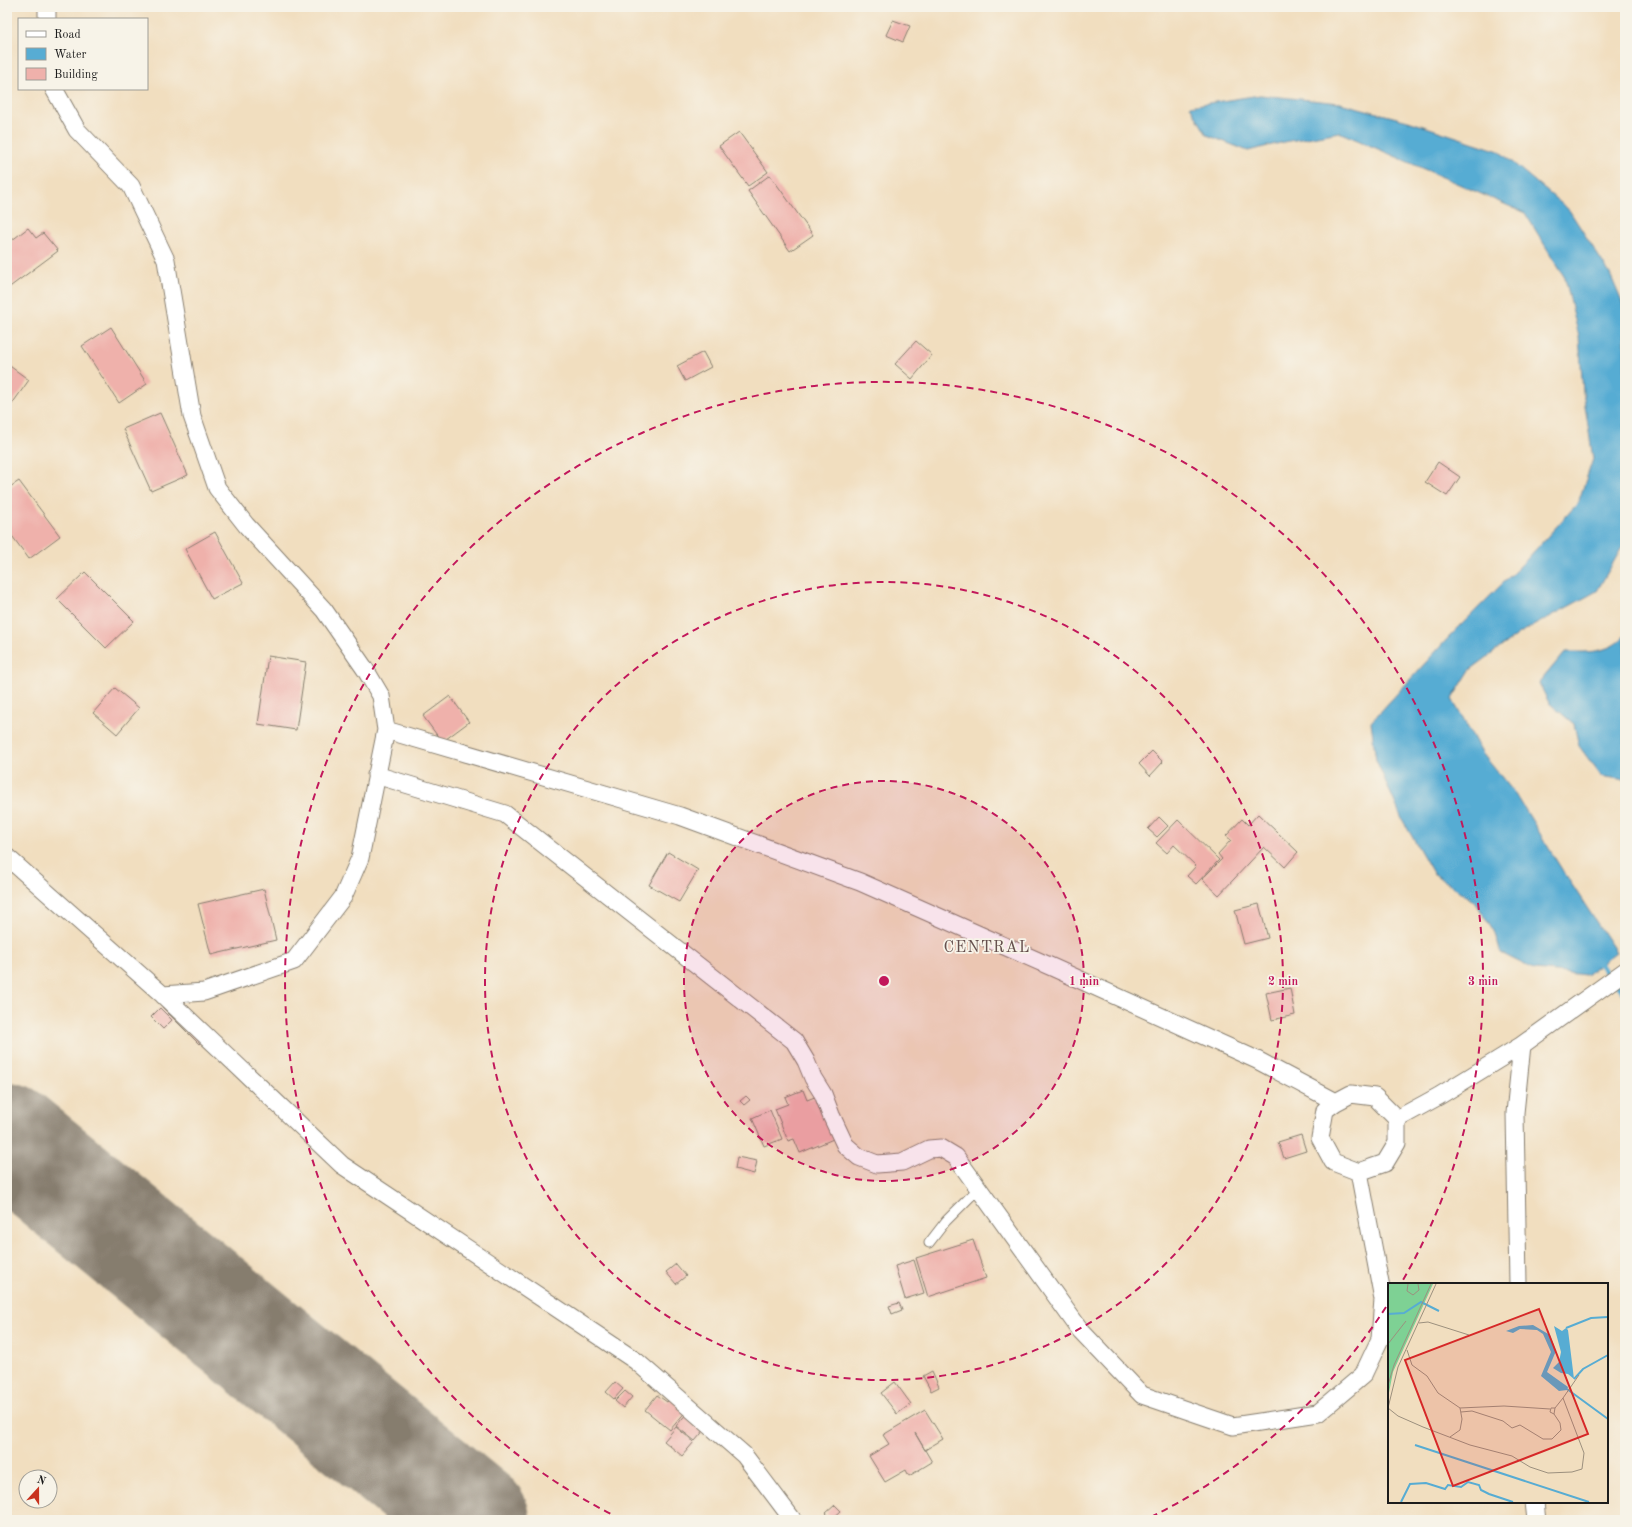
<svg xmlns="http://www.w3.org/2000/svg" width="1632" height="1527" viewBox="0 0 1632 1527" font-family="'Old Standard TT',serif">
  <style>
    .water { fill: #57acd3; stroke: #3a6478 }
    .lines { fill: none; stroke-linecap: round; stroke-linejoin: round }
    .stream { stroke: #57acd3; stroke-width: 5 }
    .runway { stroke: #867d6e; stroke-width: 112 }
    .building { fill: #efb1ab }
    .service-casing { stroke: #867d6e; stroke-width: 11 }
    .minor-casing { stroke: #867d6e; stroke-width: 19 }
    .service { stroke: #fff; stroke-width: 9 }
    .minor { stroke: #fff; stroke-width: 17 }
    .ring { fill: none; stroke: #c2185b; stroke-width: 2; stroke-dasharray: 7 5 }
    .labels { text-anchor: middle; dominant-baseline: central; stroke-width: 3.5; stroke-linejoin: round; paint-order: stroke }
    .quarter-label { font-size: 16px; letter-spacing: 1px; fill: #66504e; stroke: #f7f3e8 }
    .inset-river { fill: none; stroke: #57acd3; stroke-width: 2 }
    .inset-road { fill: none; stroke: #9c907e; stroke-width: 1 }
    .view { fill: #d62828; fill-opacity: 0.15; stroke: #d62828; stroke-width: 2 }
    .inset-edge { fill: none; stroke: #1c1c1c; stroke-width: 2 }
    .centre { fill: #c2185b; stroke: #f7f3e8; stroke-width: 2 }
    .ring-label { font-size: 12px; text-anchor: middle; font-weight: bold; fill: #c2185b; stroke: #f7f3e8; stroke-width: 3.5; stroke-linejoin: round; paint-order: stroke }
  </style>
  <rect width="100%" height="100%" fill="#f7f3e8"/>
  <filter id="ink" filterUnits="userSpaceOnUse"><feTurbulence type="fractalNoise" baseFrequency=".025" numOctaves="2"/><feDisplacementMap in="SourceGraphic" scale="8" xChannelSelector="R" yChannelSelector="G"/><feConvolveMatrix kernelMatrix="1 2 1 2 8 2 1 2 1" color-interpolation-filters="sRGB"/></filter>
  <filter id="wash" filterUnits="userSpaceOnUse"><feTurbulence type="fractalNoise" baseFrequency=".012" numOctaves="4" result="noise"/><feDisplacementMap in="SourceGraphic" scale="16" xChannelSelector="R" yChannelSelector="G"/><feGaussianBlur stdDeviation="0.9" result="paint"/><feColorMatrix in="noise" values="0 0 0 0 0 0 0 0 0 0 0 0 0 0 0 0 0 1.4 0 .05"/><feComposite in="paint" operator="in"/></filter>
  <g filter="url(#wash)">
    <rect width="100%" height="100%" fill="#f1debf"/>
    <!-- water -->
    <path class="water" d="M1260,95l80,8 68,18 91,30 70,59 41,64 15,35v233l-28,49 -77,42 -50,37 -18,29 30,54 35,43 44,72 55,84 -30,23 -51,-5 -34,-17 -7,-22 -18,-28 -43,-30 -31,-54 -26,-59 -5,-38 79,-86 77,-77 51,-56 15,-44 -10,-67 -4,-55 -14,-59 -40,-65 -186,-81 -55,10 -36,9 -41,-16 -17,-29z
      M1625,635v145l-24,-4 -22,-30 -5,-22 -25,-21 -10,-20 26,-31c23,0 44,2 60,-17z"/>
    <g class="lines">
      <!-- stream -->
      <path class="stream" d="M1600,964l25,31"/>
      <!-- runway -->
      <path class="runway" d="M7,1138l467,382"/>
    </g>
    <g id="blocks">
      <!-- building -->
      <path class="building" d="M893,20l17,6 -7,16 -17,-7z
        M739,132l29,40 -20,14 -29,-40z
        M770,175l43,60 -23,16 -42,-60z
        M28,228l8,10 7,-5 15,18 -51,38v-45z
        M111,327l36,57 -28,19 -37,-57z
        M916,341l16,14 -20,24 -17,-15z
        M703,352l8,15 -26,14 -8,-15z
        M7,364l22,16 -22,31z
        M160,413l28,62 -37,16 -28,-62z
        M1438,462l22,15 -13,19 -22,-14z
        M19,481l41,55 -31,23 -22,-30v-40z
        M215,532l28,51 -31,16 -27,-50z
        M85,572l49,49 -28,27 -49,-49z
        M268,656l38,6 -10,68 -38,-6z
        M115,688l24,20 -22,26 -24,-21z
        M450,696l19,26 -27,20 -19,-26z
        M1152,751l11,11 -13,14 -11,-12z
        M1258,814l40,38 -13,15 -21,-20 -45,48 -17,-16 20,-20 -4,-5 13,-14 -5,-4 16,-17 6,6z
        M1159,817l9,9 -11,11 -9,-8z
        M1178,820l41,40 -23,24 -9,-8 9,-10 -22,-21 -7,8 -11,-10z
        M668,852l30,18 -19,32 -30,-17z
        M264,889l12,51 -65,15 -13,-51z
        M1259,904l9,34 -24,6 -9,-34z
        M1290,988l5,27 -23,5 -6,-27z
        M168,1001l37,37 -6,6 -37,-37z
        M160,1008l12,12 -9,9 -12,-12z
        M803,1090l4,10 13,-5 18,42 -38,16 -6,-14 -6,2 -13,-32 13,-5 -3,-7z
        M746,1096l4,4 -6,5 -4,-4z
        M770,1110l12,29 -18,7 -12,-28z
        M1301,1135l5,16 -22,7 -6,-16z
        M737,1157l20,4 -3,13 -19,-5z
        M973,1240l13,38 -58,19 -12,-39z
        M914,1260l10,33 -19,6 -10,-33z
        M676,1264l10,12 -10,8 -10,-12z
        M899,1303l3,7 -10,4 -3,-8z
        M932,1371l7,16 -8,4 -8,-15z
        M615,1382l8,7 -9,10 -8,-7z
        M895,1382l16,22 -14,10 -16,-21z
        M625,1391l7,6 -9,11 -8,-7z
        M657,1395l10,7 4,-5 16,13 -17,20 -25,-20z
        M925,1410l18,29 -18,11 -10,-17 17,29 -23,14 -3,-6 -21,12 -16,-26 20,-12 -6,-9z
        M688,1412l18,16 -11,13 -19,-15z
        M676,1427l18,15 -12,14 -18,-15z
        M835,1505l6,6 -9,8 -6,-6z"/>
    </g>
  </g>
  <g filter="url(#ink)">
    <use href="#blocks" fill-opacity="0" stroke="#867d6e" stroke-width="1"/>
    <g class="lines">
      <!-- service casing -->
      <g class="service-casing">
        <path id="service" d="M929,1243l17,-22 33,-33"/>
      </g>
      <!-- minor casing -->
      <g class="minor-casing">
        <path id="minor" d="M47,7v12
          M54,89l23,41 54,56 35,74 26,156 25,72 29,37 78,85 41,59 16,27 5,34 -26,128 -17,39 -49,64 -90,31 -41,3
          M386,730l294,86 180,66 194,86 203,92 79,42
          M376,775l129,39 289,227 12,20 7,17 10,16 8,21 14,30 14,12 18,7 25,-2 27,-13 12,-1 15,9 125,174 61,64 91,31 85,-13 45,-38 17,-36 3,-40 -24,-127
          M7,857l156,138 179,170 294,196 108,94 49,65
          M1351,1094l24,3 22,22v24l-12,20 -26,9 -26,-10 -13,-24 5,-28 11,-8z
          M1397,1119l42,-23 83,-51
          M1518,1284l-3,-171 7,-68 103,-74
          M1534,1502l2,18"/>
      </g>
      <!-- service -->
      <use href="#service" class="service"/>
      <!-- minor -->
      <use href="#minor" class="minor"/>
    </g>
  </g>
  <!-- distance rings -->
  <circle cx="884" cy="981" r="200" fill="#c2185b" fill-opacity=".12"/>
  <g class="ring">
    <circle cx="884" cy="981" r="200"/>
    <circle cx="884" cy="981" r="399"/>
    <path d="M1386 1307A599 599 0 0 1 1147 1519M621 1519A599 599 0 1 1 1403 1280"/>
  </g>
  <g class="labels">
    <!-- quarter labels -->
    <g class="quarter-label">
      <text x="987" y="948">CENTRAL</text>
    </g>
  </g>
  <!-- overview -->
  <g transform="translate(1388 1283)">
    <rect width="220" height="220" fill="#f1debf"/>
    <path d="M0,1h45l-40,88 -5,26z" fill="#7ed194"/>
    <path d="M145,42l17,10 6,16 -9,21 21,15 -1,3 -8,1 -18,-15 10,-24 -8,-18 -6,-4 -17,-1 -7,4 -7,-2 13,-5zM166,43l8,5 4,-3 2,2 6,49 -6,-5 -7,-1 -8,-5 6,-6 2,-10z" fill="#57acd3"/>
    <path class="inset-river" d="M0,31l16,-1 17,-11 18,9M178,45l25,-10 17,-1M186,96l9,-10 25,-14M179,106l41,30M27,162l174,57M13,219l9,-18 16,-1 19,6 3,-4 13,2 7,-5 11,3 2,5 8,4 24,8"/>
    <path class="inset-road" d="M20,1l-1,7 6,4 6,-5 -1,-6M31,40l9,-1 41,13M0,61l18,-23M19,67l5,15 15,11 11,17 22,15 2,11 -2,11 -10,7M0,102l6,-20 37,-81M0,125l10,8 25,11 47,18 42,11 18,11 18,6 24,-1 10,-3 2,-16 -21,-55 16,-23M0,125l10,-41 38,-83M72,125l44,-2 46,3M167,125l8,-10M73,129l11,-1 31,10 9,7 8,-3 23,14h9l9,-9 -1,-7 -6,-9 -4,-2 1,-4h4l-1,6"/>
    <path class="view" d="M151,26l49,125 -135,52 -48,-126z"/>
    <rect width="220" height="220" class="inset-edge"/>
  </g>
  <circle cx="884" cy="981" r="6" class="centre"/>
  <g class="ring-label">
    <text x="1084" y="985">1 min</text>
    <text x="1283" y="985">2 min</text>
    <text x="1483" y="985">3 min</text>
  </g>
  <!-- margin -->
  <rect width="1632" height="1527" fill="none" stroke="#f7f3e8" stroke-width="24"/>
  <!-- legend -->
  <rect x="18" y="18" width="130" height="72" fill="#f7f3e8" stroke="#9f9d96"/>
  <rect x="26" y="31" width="20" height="6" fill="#ffffff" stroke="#9f9d96"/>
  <text x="54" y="38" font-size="12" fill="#1c1c1c">Road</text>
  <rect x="26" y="48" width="20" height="12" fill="#57acd3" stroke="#9f9d96"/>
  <text x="54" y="58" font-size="12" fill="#1c1c1c">Water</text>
  <rect x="26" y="68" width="20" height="12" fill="#efb1ab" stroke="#9f9d96"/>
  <text x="54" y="78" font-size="12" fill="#1c1c1c">Building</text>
  <!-- north arrow -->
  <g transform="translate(38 1489) rotate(21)"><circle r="19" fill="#f7f3e8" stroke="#9f9d96"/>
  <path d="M0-3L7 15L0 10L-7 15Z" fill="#c8321e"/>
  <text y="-6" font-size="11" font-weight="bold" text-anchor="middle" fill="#1c1c1c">N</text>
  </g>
</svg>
